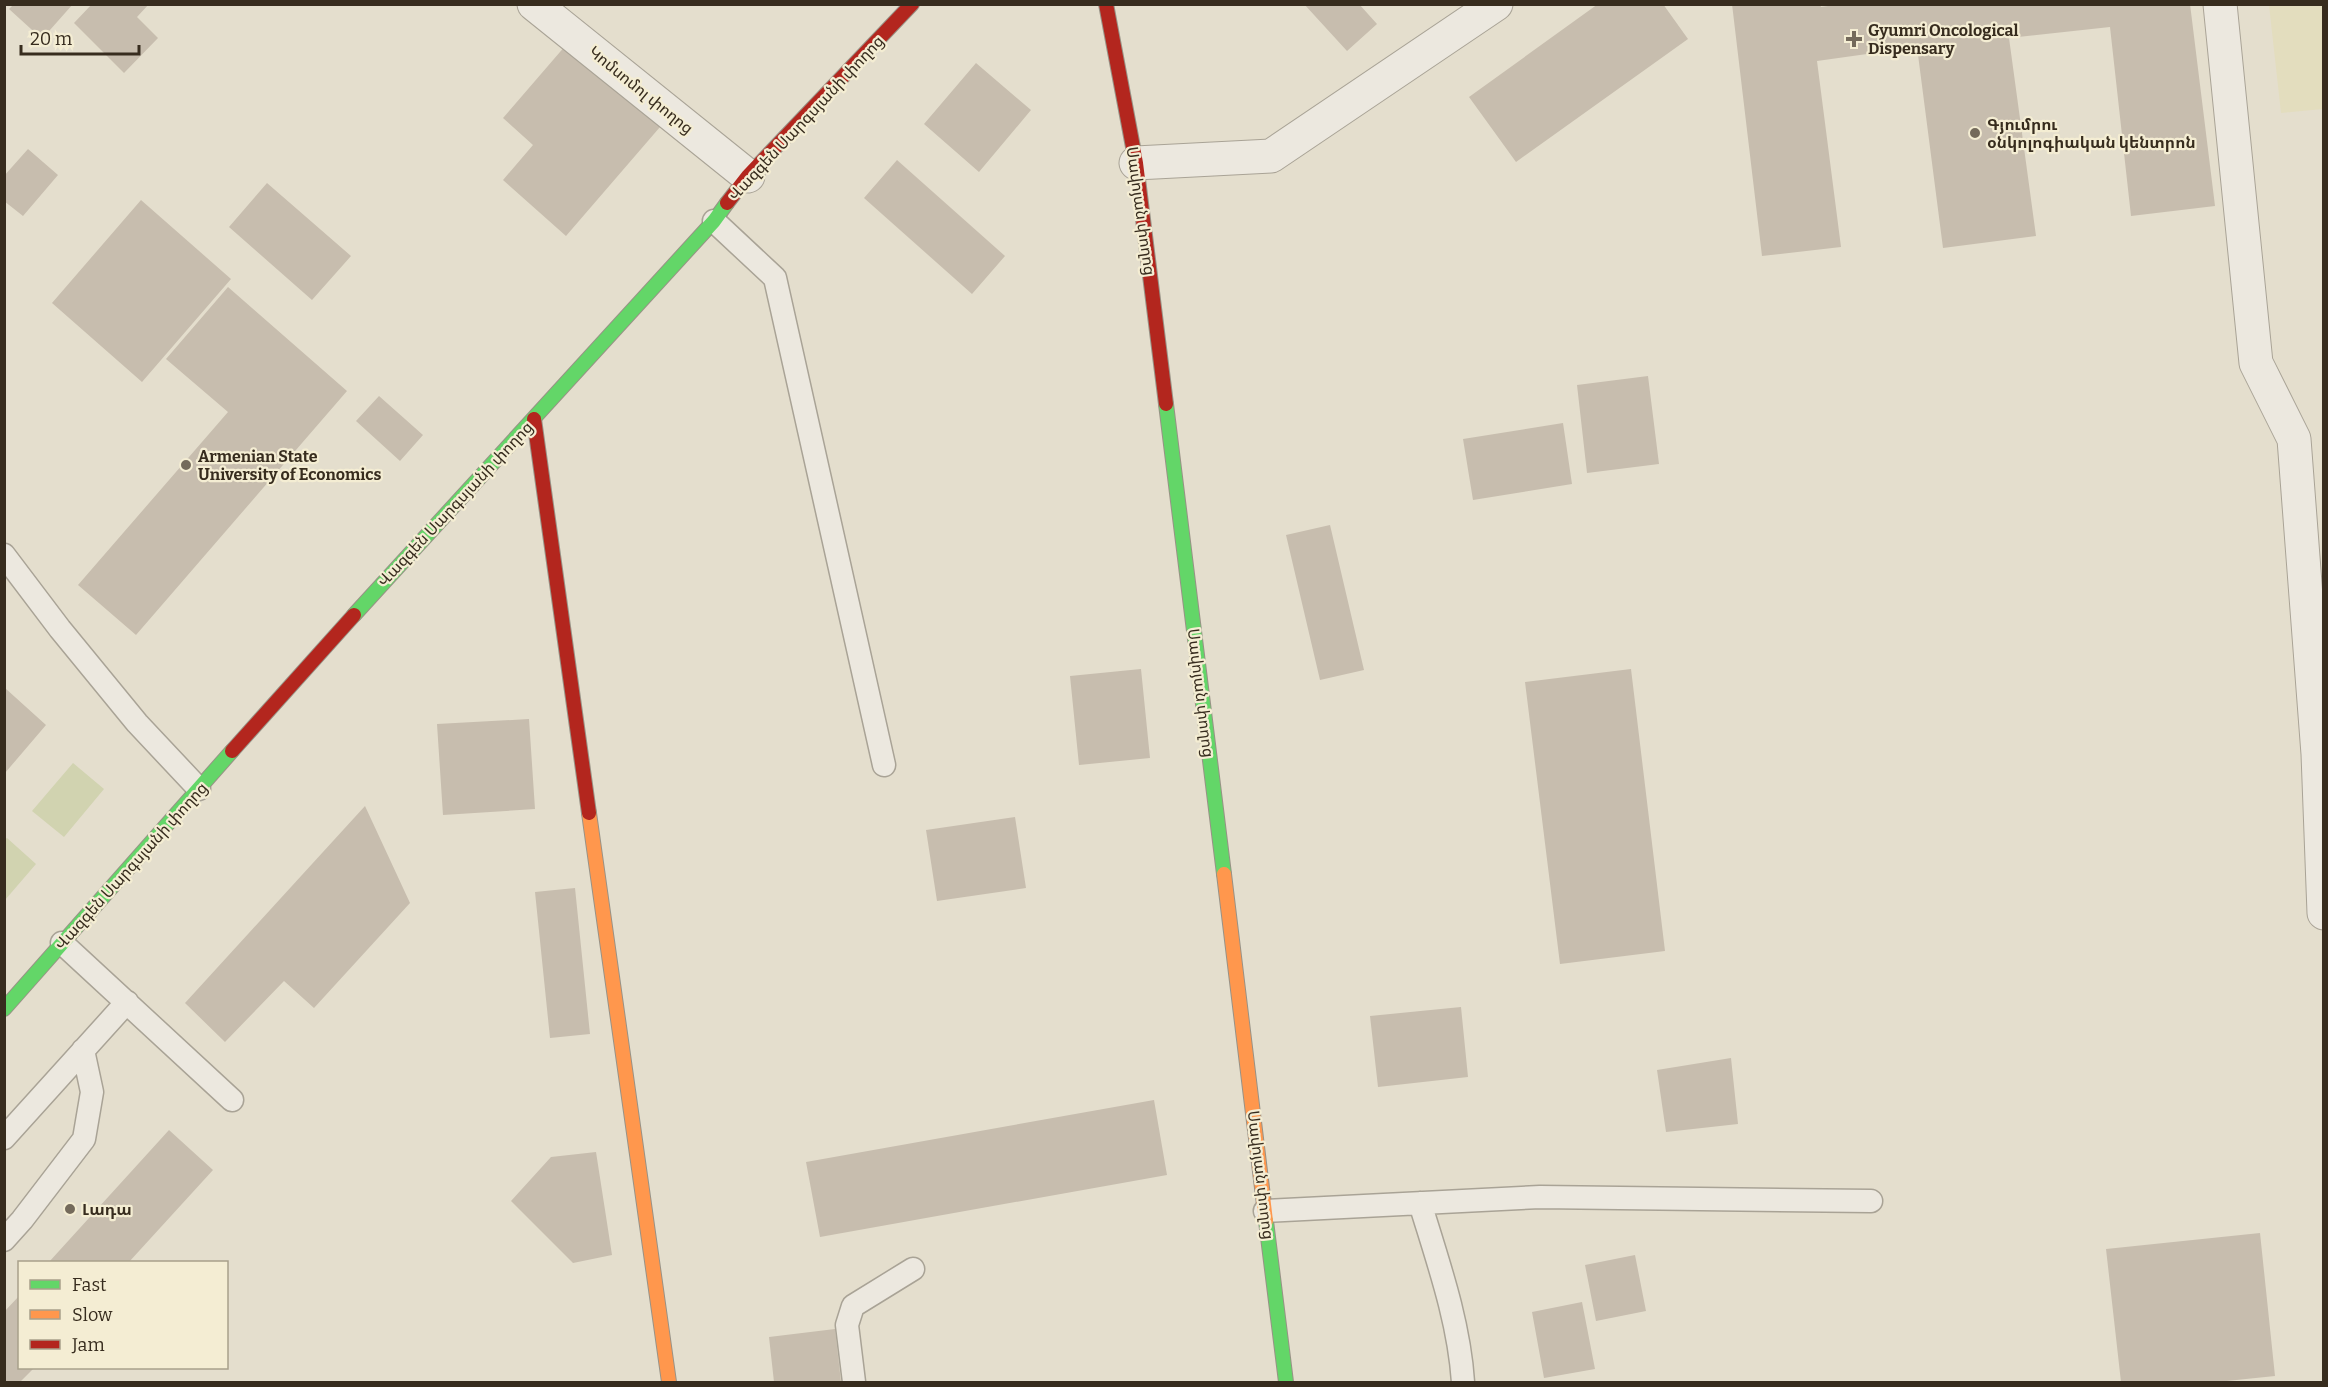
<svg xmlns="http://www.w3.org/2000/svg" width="2328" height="1387" viewBox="0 0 2328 1387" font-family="Bitter,'Noto Sans Armenian',serif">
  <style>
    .farmland { fill: #e3ddbe }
    .green { fill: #d1d3b0 }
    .building { fill: #c7bdae }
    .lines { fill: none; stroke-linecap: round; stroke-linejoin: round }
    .lane-casing { stroke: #a9a396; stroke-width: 25 }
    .street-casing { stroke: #a9a396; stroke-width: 35 }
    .fast-casing { stroke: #989286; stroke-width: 16 }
    .slow-casing { stroke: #989286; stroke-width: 16 }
    .jam-casing { stroke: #989286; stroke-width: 16 }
    .lane { stroke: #ece8df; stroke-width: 22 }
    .street { stroke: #ece8df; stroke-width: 33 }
    .fast { stroke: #63d668; stroke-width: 14 }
    .slow { stroke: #ff974d; stroke-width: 14 }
    .jam { stroke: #b3261e; stroke-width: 14 }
    .poi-dot { fill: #746a5b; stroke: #f4edd3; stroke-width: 2 }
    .labels { text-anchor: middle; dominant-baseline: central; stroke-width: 4.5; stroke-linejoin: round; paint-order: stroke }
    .poi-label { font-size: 16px; font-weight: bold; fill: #372c1e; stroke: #f4edd3; text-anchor: start }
    .street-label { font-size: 16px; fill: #372c1e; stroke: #f4edd3 }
  </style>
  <rect width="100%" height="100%" fill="#e4decd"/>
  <!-- farmland -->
  <path class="farmland" d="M2269,5h54v104l-42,4z"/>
  <!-- green -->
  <path class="green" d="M73,763l31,26 -40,48 -32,-26z
    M7,838l29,26 -31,36 -1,-60z"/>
  <!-- building -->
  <path class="building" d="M14,4h59l-31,35 -33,-30z
    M92,4h57l-12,13 21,21 -34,35 -50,-50z
    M1304,4h55l18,20 -30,27z
    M1598,4h65l25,35 -172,123 -47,-65z
    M1732,4h88l1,3 21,-3h348l25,202 -84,10 -21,-189 -101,11 27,198 -93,12 -26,-201 -100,14 24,186 -79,9z
    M566,45l94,82 -94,109 -63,-56 30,-35 -30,-27z
    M976,63l55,47 -52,62 -55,-48z
    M28,149l30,26 -35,41 -19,-15v-25z
    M897,160l108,96 -33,38 -108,-96z
    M267,183l84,73 -39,44 -83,-73z
    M141,200l90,79 -89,103 -90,-79z
    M228,287l119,104 -211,244 -58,-50 150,-173 -62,-53z
    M1648,376l11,88 -72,9 -10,-88z
    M379,396l44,39 -23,26 -44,-40z
    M1563,423l9,61 -99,16 -10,-61z
    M1330,525l34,145 -44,10 -34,-145z
    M1141,669l9,89 -71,7 -9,-89z
    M1631,669l34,282 -105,13 -35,-282z
    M5,688l41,37 -41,48z
    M529,719l6,90 -92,6 -6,-91z
    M365,806l45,97 -96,105 -30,-27 -59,61 -40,-39z
    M1015,817l11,71 -89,13 -11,-71z
    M575,888l15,146 -40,4 -15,-146z
    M1461,1007l7,70 -90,10 -8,-71z
    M1731,1058l7,66 -72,8 -9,-62z
    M1154,1100l13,75 -347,62 -14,-75z
    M169,1130l44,40 -84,92h-80z
    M596,1152l16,103 -39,8 -62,-62 40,-44z
    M2260,1233l15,143 -58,6h-96l-15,-133z
    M1635,1255l11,56 -50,10 -11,-56z
    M20,1295v73h14l-14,14h-16v-70z
    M1582,1302l13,67 -51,9 -12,-66z
    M835,1329l6,53h-67l-5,-45z"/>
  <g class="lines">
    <!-- lane casing -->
    <g class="lane-casing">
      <path id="lane" d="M714,221l61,57 109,487
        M4,555l56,74 77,94 62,66
        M62,943l170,157
        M4,1138l123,-136
        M1420,1203c18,59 39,118 43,179
        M1265,1211l275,-14 331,4
        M4,1240l18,-20 62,-81 8,-47 -9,-42
        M854,1382l-7,-57 6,-19 60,-37"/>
    </g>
    <!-- street casing -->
    <g class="street-casing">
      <path id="street" d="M534,4l214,172
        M2220,4l36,359 38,76 24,315 6,159
        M1136,163l135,-7 225,-152"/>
    </g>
    <!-- fast casing -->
    <g class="fast-casing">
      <path id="fast" d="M1166,404l58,470
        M354,615l360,-394 13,-18
        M4,1009l228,-258
        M1266,1221l20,161"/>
    </g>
    <!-- slow casing -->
    <g class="slow-casing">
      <path id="slow" d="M589,813l80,569
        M1224,874l42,347"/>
    </g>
    <!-- jam casing -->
    <g class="jam-casing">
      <path id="jam" d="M1106,4l30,159 30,241
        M727,203l21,-27 164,-172
        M534,419l55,394
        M232,751l122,-136"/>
    </g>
    <!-- lane -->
    <use href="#lane" class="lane"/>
    <!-- street -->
    <use href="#street" class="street"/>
    <!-- fast -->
    <use href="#fast" class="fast"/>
    <!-- slow -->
    <use href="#slow" class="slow"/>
    <!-- jam -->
    <use href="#jam" class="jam"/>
  </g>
  <!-- markers -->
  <g class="poi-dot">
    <path d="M1851 30h6v6h6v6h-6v6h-6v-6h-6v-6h6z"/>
    <circle cx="1975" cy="133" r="6"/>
    <circle cx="186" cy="465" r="6"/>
    <circle cx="70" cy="1209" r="6"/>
  </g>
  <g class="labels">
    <!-- poi labels -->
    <g class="poi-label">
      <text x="1868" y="30">Gyumri Oncological<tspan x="1868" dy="18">Dispensary</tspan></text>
      <text x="1987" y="124">Գյումրու<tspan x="1987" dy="18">օնկոլոգիական կենտրոն</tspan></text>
      <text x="198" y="456">Armenian State<tspan x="198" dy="18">University of Economics</tspan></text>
      <text x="82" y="1209">Լադա</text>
    </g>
    <!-- street labels -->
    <g class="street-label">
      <text transform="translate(641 90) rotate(39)">Կոմսոմոլ փողոց</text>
      <text transform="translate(806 118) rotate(-47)">Վազգեն Սարգսյանի փողոց</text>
      <text transform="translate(1141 211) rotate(82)">Սավոյան փողոց</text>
      <text transform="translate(455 504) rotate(-47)">Վազգեն Սարգսյանի փողոց</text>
      <text transform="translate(1201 693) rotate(83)">Սավոյան փողոց</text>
      <text transform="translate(131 866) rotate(-48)">Վազգեն Սարգսյանի փողոց</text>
      <text transform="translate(1261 1175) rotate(83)">Սավոյան փողոց</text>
    </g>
  </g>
  <!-- border -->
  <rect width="2328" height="1387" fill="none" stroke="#372c1e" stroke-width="12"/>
  <!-- legend -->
  <rect x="18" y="1261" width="210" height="108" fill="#f4edd3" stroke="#a8a08b" stroke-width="1.5"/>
  <rect x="30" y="1280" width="30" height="9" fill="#63d668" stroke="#a8a08b" stroke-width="1.5"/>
  <text x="72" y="1291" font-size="18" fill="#372c1e">Fast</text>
  <rect x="30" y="1310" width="30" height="9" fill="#ff974d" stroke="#a8a08b" stroke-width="1.5"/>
  <text x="72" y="1321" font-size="18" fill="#372c1e">Slow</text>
  <rect x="30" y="1340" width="30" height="9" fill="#b3261e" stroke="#a8a08b" stroke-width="1.5"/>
  <text x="72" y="1351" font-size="18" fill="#372c1e">Jam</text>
  <!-- scale -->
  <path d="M21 45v9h118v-9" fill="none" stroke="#372c1e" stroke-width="3"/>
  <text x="30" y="45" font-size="18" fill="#372c1e" stroke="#f4edd3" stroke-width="4.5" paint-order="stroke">20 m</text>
</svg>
